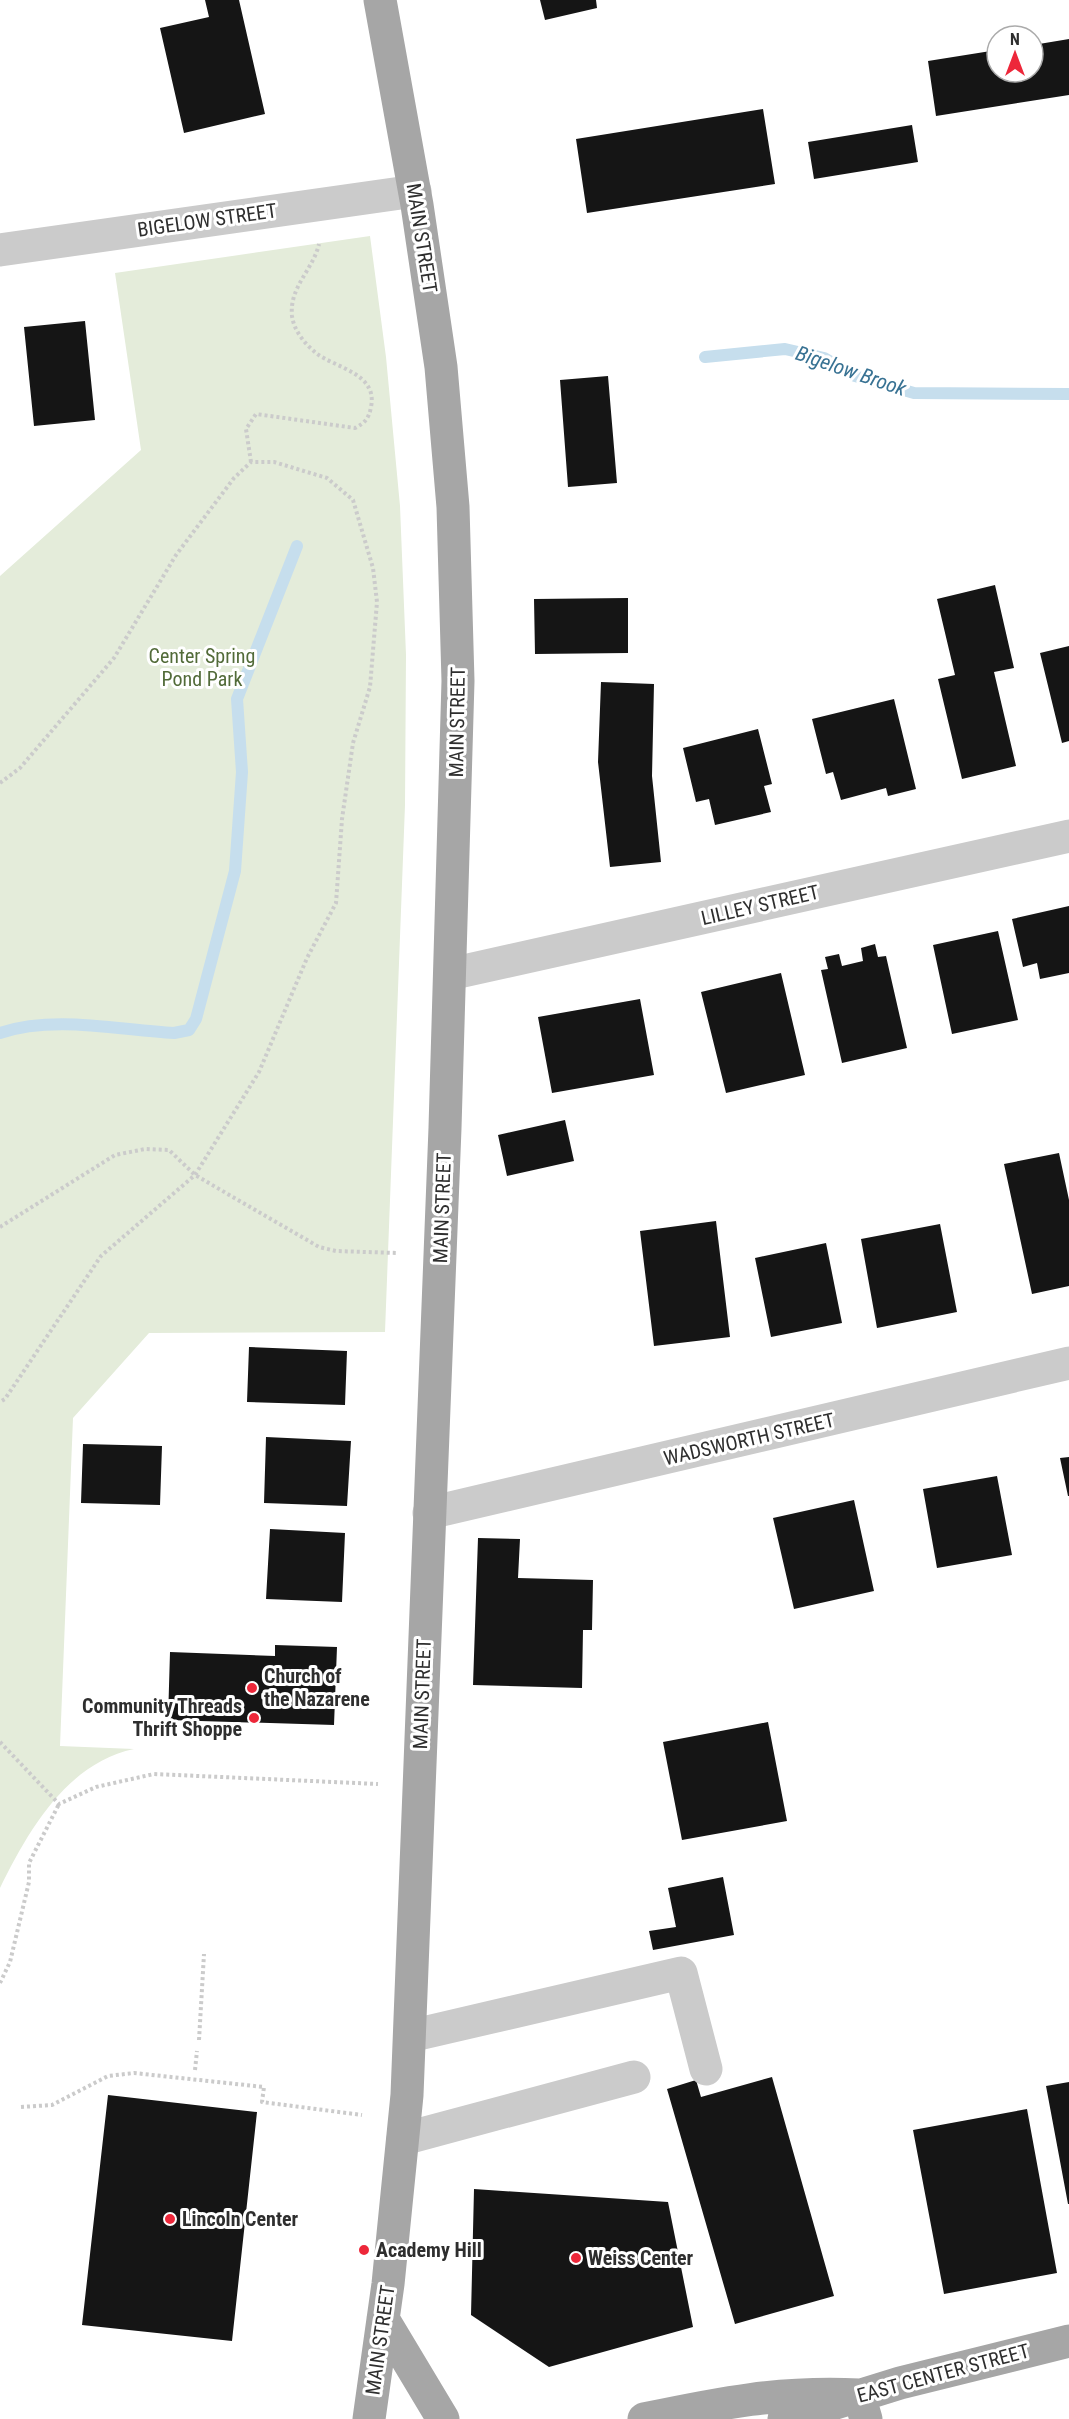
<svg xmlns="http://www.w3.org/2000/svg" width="1069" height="2419" viewBox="0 0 1069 2419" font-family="'Roboto Condensed',sans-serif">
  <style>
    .green { fill: #e4ecda }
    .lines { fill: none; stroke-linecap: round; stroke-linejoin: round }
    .stream { stroke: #c6deed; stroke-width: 12 }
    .building { fill: #151515 }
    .path { stroke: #cbcbcb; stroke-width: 4; stroke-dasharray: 3 3; stroke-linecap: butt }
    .minor { stroke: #cbcbcb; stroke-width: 33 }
    .major { stroke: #a6a6a6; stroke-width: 33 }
    .poi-dot { fill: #ed273a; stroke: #fff; stroke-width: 2 }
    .labels { text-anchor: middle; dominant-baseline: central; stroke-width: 6; stroke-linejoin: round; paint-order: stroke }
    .street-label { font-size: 20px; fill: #2e2e2e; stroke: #fff }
    .park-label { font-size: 20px; fill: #526b39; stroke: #fff }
    .poi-label { font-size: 20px; font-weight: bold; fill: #2e2e2e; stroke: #fff; text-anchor: start }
    .water-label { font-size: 21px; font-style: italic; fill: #387293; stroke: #fff }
  </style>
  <rect width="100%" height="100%" fill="#fff"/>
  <!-- green -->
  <path class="green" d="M370,236l16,121 14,149 6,149 -1,150 -20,527 -236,1 -76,85 -13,328 74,3c-67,14 -106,82 -134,139v-1312l141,-126 -26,-177z"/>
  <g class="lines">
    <!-- stream -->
    <path class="stream" d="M705,357l80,-8 39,9 31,18 59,17 155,1
      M0,1033c54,-18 118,-3 174,0l15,-3 7,-11 39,-148 7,-99 -5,-73 60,-153"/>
  </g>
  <!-- building -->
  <path class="building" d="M205,0h34l26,114 -81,19 -24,-105 49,-11z
    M540,0h56l1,8 -52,12z
    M1069,39v56l-133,21 -8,-55 69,-11v22h36v-27z
    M763,109l12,75 -188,29 -11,-74z
    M912,125l6,37 -104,17 -6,-37z
    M85,321l10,99 -61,6 -10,-99z
    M608,376l9,107 -49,4 -8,-107z
    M995,585l19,83 -20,4 22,94 -54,13 -24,-100 17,-4 -18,-76z
    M628,598v55l-93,1 -1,-55z
    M1069,646v95l-7,2 -22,-90z
    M601,682l53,2 -2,92 9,86 -51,5 -12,-105z
    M894,699l22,90 -28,7 -2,-8 -45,12 -8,-28 -7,2 -14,-55z
    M758,729l14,55 -8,2 7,26 -56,13 -6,-26 -13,3 -13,-54z
    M1069,906v67l-29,6 -3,-16 -14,4 -11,-48z
    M998,931l20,89 -66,14 -19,-89z
    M875,944l3,13 8,-1 21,92 -65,15 -21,-93 7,-1 -3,-12 14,-3 3,12 21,-5 -2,-13z
    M781,973l24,102 -79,18 -25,-101z
    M640,999l14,76 -102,18 -14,-76z
    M565,1120l9,41 -67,15 -9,-41z
    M1059,1153l10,47v86l-37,8 -28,-130z
    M716,1221l14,116 -76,9 -14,-115z
    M940,1224l17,88 -80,16 -16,-89z
    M826,1243l16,80 -71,14 -16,-79z
    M249,1347l98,4 -2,54 -98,-3z
    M266,1437l85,4 -4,65 -83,-3z
    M83,1444l79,2 -2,59 -79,-2z
    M1069,1457v39h-1l-8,-38z
    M997,1476l15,79 -75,13 -14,-79z
    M854,1500l20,91 -80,18 -21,-91z
    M270,1529l75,4 -3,69 -76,-3z
    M478,1538l42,1 -2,39 75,2 -1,50h-9l-1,58 -109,-3z
    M275,1645l62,2 -3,78 -166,-5 2,-68 105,4z
    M768,1722l19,99 -105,19 -19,-98z
    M723,1877l11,58 -81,15 -4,-19 27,-4 -8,-39z
    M772,2077l62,219 -99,28 -68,-235 29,-9 5,17z
    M1069,2082v122h-1l-22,-118z
    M108,2095l149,17 -25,229 -150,-16z
    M1027,2109l30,164 -113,21 -31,-164z
    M474,2189l194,13 25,125 -144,40 -78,-52z"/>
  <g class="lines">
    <!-- path -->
    <path class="path" d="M251,462l-5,-33 10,-15 99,14c10,-5 14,-10 16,-21 7,-34 -36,-39 -55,-54 -11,-9 -22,-22 -24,-37 -3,-29 21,-46 27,-72
      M0,783l20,-15 94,-110 62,-103 58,-77 17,-16h23l53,16 26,22 20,68 4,34 -7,85 -17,56 -11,76 -6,84 -29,55 -48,114 -64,103 -94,81 -96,143 -5,3
      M0,1227l115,-72 30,-6 24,1 26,25 124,72 17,4 61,2
      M0,1742l59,62 37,-17 58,-13 224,10
      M0,1983l10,-21 19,-80v-19l30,-59
      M199,2040l5,-86
      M195,2070l2,-19
      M21,2107l31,-2 56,-29 26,-3 130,14 -2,15 100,13"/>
    <!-- minor -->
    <path class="minor" d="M0,250l415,-59
      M450,974l619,-138
      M429,1513l640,-150
      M410,2036l271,-63 25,96
      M403,2139l231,-62"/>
    <!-- major -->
    <path class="major" d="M383,2319l60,100
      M369,2419l19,-135 19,-189 38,-967 13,-447 -5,-174 -12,-140 -24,-162 -37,-205
      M644,2419c76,-16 137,-28 215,-24l7,24
      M784,2419l116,-36 169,-42"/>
  </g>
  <!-- markers -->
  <g class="poi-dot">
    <circle cx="252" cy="1688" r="6"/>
    <circle cx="254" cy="1718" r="6"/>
    <circle cx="170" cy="2219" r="6"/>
    <circle cx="364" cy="2250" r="6"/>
    <circle cx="576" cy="2258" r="6"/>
  </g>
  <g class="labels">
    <!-- street labels -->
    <g class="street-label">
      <text transform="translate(207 220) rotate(-8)">BIGELOW STREET</text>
      <text transform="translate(422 238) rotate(81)">MAIN STREET</text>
      <text transform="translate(457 722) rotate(-89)">MAIN STREET</text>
      <text transform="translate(760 905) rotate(-13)">LILLEY STREET</text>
      <text transform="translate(442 1208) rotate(-88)">MAIN STREET</text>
      <text transform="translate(749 1439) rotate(-13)">WADSWORTH STREET</text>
      <text transform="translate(422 1694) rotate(-88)">MAIN STREET</text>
      <text transform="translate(380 2340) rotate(-82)">MAIN STREET</text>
      <text transform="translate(943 2373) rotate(-15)">EAST CENTER STREET</text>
    </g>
    <!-- park labels -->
    <g class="park-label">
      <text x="202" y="656">Center Spring<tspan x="202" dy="23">Pond Park</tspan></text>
    </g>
    <!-- poi labels -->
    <g class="poi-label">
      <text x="264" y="1676">Church of<tspan x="264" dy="23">the Nazarene</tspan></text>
      <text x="242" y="1706" text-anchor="end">Community Threads<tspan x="242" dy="23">Thrift Shoppe</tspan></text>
      <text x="182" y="2219">Lincoln Center</text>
      <text x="376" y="2250">Academy Hill</text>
      <text x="588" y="2258">Weiss Center</text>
    </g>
    <!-- water labels -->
    <g class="water-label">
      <text transform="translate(851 371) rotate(19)">Bigelow Brook</text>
    </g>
  </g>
  <!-- north arrow -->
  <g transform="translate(1015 54)"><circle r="28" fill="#ffffff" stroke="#ababab" stroke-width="1.5"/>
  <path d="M0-4.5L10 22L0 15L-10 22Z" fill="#ed273a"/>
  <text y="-9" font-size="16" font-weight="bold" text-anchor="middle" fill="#2e2e2e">N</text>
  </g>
</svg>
